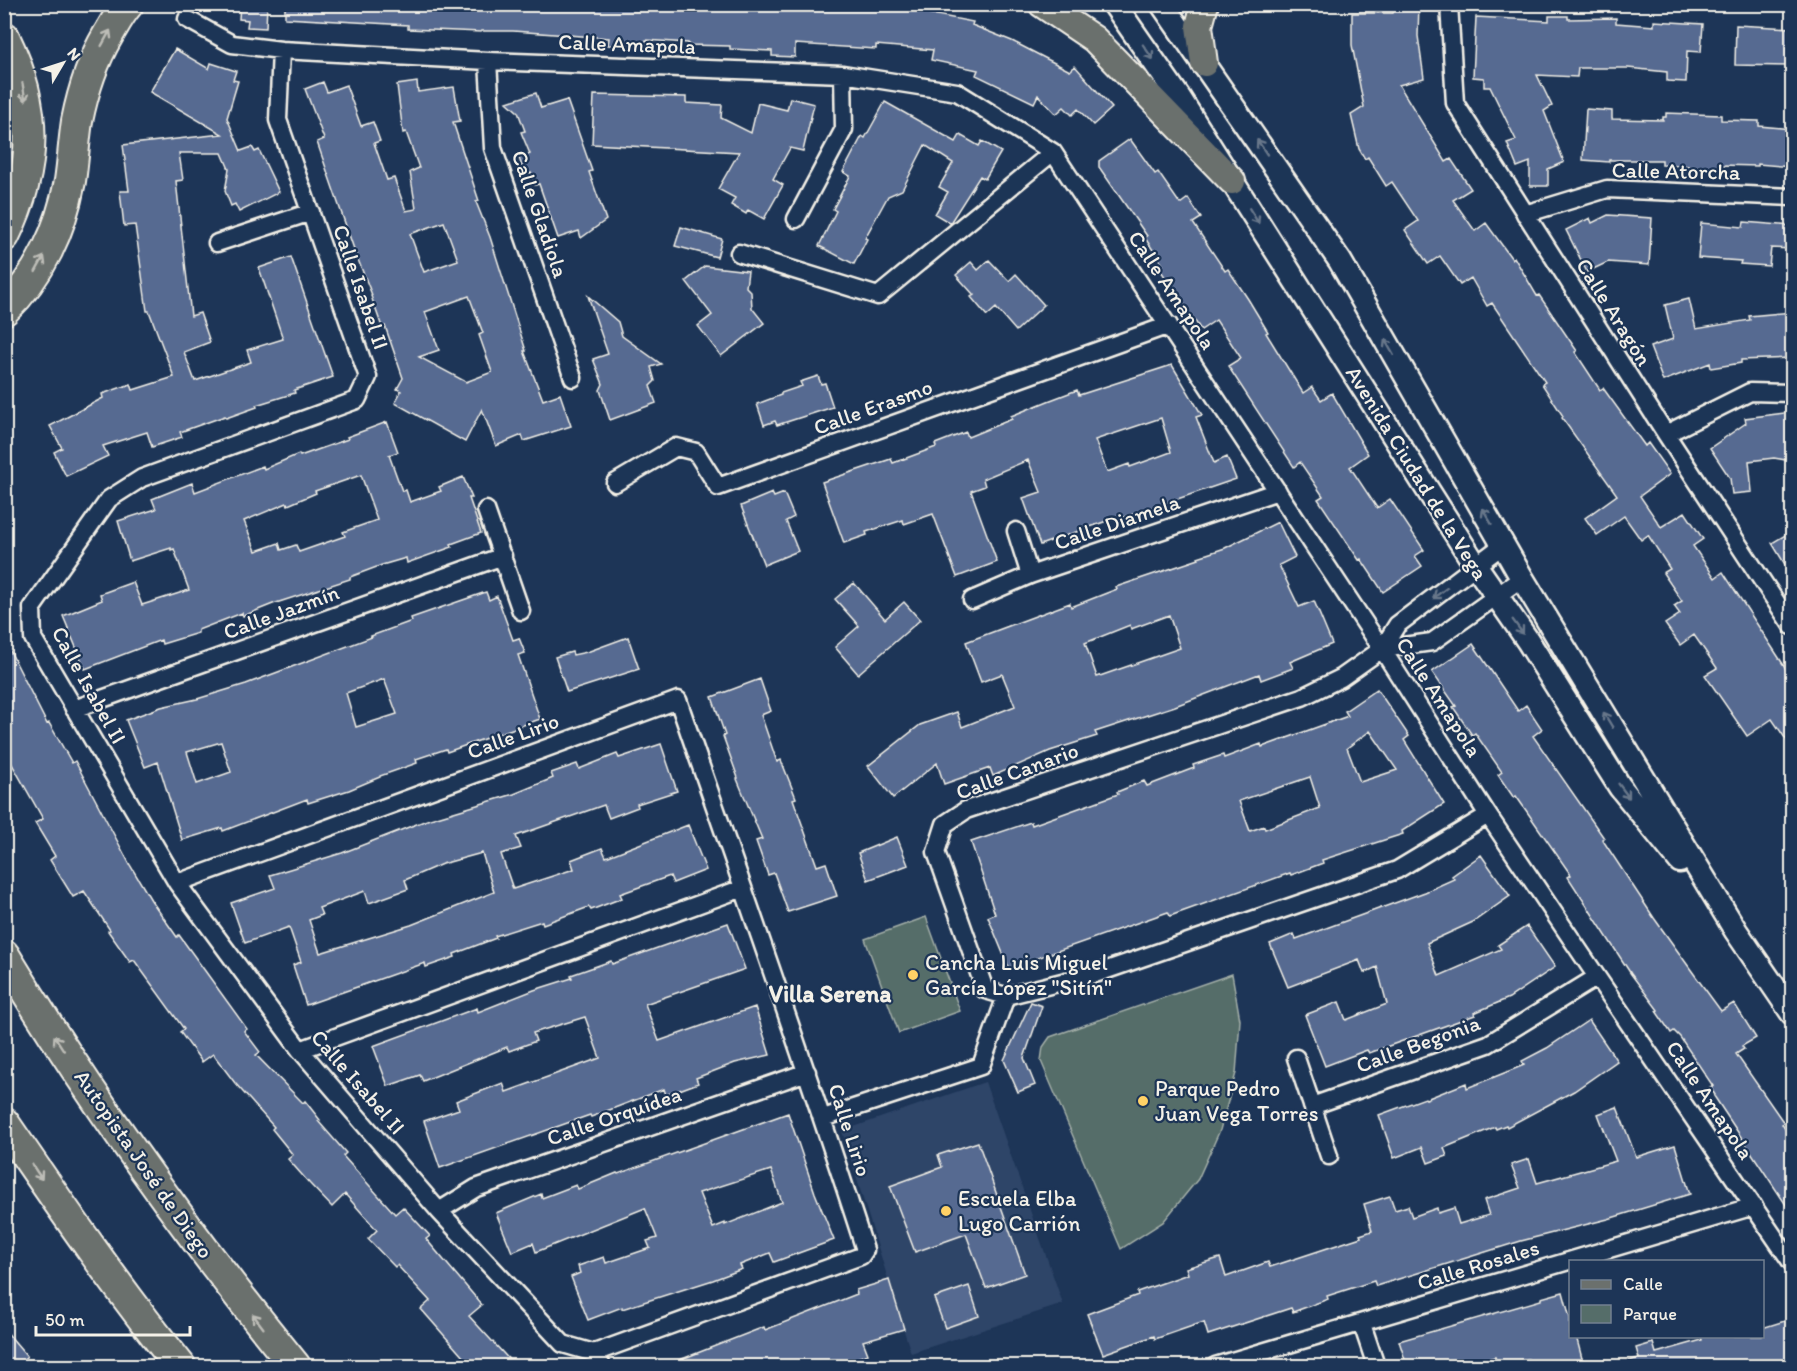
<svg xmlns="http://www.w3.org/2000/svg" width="1797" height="1371" viewBox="0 0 1797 1371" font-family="Itim,sans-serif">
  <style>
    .built { fill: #2e4568 }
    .green { fill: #556d69; stroke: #a4afa8; stroke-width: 1.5 }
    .building { fill: #566a91; stroke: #f4f1e8; stroke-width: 1.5; fill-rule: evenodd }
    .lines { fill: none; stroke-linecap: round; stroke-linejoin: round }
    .street-casing { stroke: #f4f1e8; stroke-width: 21 }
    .secondary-casing { stroke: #f4f1e8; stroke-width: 27 }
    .primary-casing { stroke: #f4f1e8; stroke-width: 30 }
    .highway-casing { stroke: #f4f1e8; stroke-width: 34 }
    .street { stroke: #1d3557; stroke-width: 16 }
    .secondary { stroke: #1d3557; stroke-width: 22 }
    .primary { stroke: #6b706d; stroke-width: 26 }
    .highway { stroke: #6b706d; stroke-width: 30 }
    .oneway { stroke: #bdbdb7 }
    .oneway2 { stroke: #68778a }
    .poi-dot { fill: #ffd166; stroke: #1d3557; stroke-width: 2 }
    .labels { text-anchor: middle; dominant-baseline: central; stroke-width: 4.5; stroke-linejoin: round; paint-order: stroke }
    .street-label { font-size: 22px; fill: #f4f1e8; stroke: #1d3557 }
    .poi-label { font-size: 22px; fill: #f4f1e8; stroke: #1d3557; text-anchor: start }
    .neighbourhood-label { font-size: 24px; font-weight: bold; fill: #f4f1e8; stroke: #1d3557 }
  </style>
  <rect width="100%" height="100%" fill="#1d3557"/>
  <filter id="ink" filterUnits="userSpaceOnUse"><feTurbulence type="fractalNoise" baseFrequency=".0167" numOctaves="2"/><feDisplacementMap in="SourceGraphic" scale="12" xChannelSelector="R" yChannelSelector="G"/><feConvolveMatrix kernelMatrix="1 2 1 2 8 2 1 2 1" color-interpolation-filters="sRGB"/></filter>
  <g filter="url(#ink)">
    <!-- built -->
    <path class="built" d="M985,1082l78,222 -152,49 -69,-222z"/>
    <!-- green -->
    <path class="green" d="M926,917l34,94 -61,22 -34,-94z
      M1232,974l8,46 -4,53 -16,57 -22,49 -35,43 -42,27 -80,-188 2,-14 7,-10z"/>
    <!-- building -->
    <path class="building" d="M240,4h27l-1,24 -19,-1 1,-7 -9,-1z
      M285,4h530l37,3v-3h32l43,4 -1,5 47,9 -1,3 40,16 58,30 5,-5 37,42 -19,17 -15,-16 -6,6 -8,-8 -8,7 -18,-19 -4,8 -58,-28 2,-5 -47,-10 2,-10 -57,-5v4l-81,-5v13l-23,-1v-5l-42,-2v-3l-42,-1v-2l-42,-3v7l-38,-2 1,-7 -96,-7h-32v1l-73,-3v-4l-123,-7z
      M1396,4h23l-1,32 6,42 -25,7 47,77 5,-3 20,30 -18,11 22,31 11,-8 26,36 2,-2 23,39 2,-1 38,56 -2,1 25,38 3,-2 42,58 3,-3 22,31 -30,22 21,31 24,-15 18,27 -10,7 22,32 8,-6 60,92 9,16v68l-20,-29 -25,17 -42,-61 12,-7 -23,-33 -14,10 -15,-21 15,-10 -6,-8 8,-5 -19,-28 7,-4 -22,-34 -7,5 -17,-24 -27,19 -12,-17 32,-23 -55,-77 1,-2 -21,-32 3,-2 -53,-79 -5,3 -16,-28 -11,7 -20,-29 -12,8 -23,-34 13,-9 -26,-39 -6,4 -18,-29 -3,2 -6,-10 -8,-34 13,-8 -12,-62v-32h41z
      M1549,16h19v3l48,-1v5l38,3v-5l49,3 -2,28 -14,-1 -1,31 -19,-1v-9l-39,-4h-50l-1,9 -40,-2 15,31 -8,5 20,51 -16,7v17h-18v-24l-13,5 -10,-24 9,-3 -26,-53h-6v-9l-11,-1 3,-60 73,4z
      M1736,25l56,3v38l-57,-1z
      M175,49l34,20 2,-6 25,8 -3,9 5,1 -11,37 14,33 11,-4 3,5 4,-2 20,42 -40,20 -4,-8 -4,2 -6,-15 4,-22 -7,-16h-43l4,27 -7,1 15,135 9,-3 10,29 -26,10 11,29 56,-19 -4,-12 36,-11 -24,-71 32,-11 42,120 -39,13 1,3 -39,12 1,2 -31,11 -1,-2 -45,16 2,5 -30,10 -5,-15 -44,14 5,10 -42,20 -12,-24 8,-4 -12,-22 53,-28 -1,-4 29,-10 2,6 41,-13 -25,-66h-2l-12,-86 -11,1 -4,-35h9l-6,-46 99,-11 -72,-42z
      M323,82l4,10 19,-7 15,41 12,-4 7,19 -6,2 13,37 7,-2 12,33 10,-2 -6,-37 9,-4 -13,-36 -3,1 -6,-48 20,-3 1,10 36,-5 6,34 -7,1 26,79 -3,1 14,35 36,114h-2l19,49 17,-6 11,32 -47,15 -2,-6 -26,11 -14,-37 -17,33 -70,-39 6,-12 -4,-2 6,-11 -18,-52 -3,1 -11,-31 1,-1 -17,-43 -38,-110 7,-3 -19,-50zM444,222l14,38 -34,12 -14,-38zM469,296l14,37 -4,2 13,37 -26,10 -47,-25 20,-7 -14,-38z
      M536,93l5,15 26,-8 25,71 -3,1 17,48 -25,18 -2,-7 -21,7 -19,-54 -4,1 -4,-12 -6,2 -6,-17 11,-4 -9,-22 4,-1 -7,-19 -11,-10z
      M594,95l92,2v6l36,2 -1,13 30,15 7,-30 29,7 3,-12 24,6 -11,47 -13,-3 -17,31 10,6 -19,34 -16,-9 -2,4 -15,-9 4,-7 -17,-9 21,-37 -147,-8z
      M885,102l71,40 4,-7 19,11 3,-5 19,11 -16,27 -5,-3 -30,47 -15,-9 13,-22 -9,-5 14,-24 -28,-18 -23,45 -14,6 -23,42 2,1 -13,25 -35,-18 17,-35 -3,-2 17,-33 -7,-4 19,-36 3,2z
      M1586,109l26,2v8l51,1v-3h3v-4l55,2v5l38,1v5l33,3v38l-34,-3v2l-38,-1v3l-32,-1v-1l-26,-1v-5h-53v2l-26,-2z
      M1130,139l25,35 3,-2 22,32 8,-6 13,20 -8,5 32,48 3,-2 20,30 20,33 -2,1 37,60 9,-6 9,13 11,-7 36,61 -18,13 27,41 13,-9 34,51 -9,6 7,10 -39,26 -22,-33 -2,1 -41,-61 5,-3 -23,-34 -6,5 -66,-101 13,-8 -25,-38 -15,10 -42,-62 4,-3 -18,-27 2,-2 -48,-69v-6z
      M1608,215l44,3 -3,47 -41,-3 -21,10 -21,-42 24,-12 2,5z
      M1744,222l48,4v23l-21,-1 -2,18 -29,-2 1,-3 -43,-3 3,-35 42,4z
      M681,227l41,12 -5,18 -42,-11z
      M989,260l20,21 7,-7 28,31 -28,26 -20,-23 -9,8 -16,-19 3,-2 -18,-20 15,-13 7,8z
      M705,266l43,5 -2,16 5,5 1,16 12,15 -43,33 -23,-30 14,-11 -26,-34z
      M588,296l30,26 4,14 39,28 -10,3 4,14 -5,5 6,17 -46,17 -10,-30 3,-6 -10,-25 15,-5z
      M1689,299l7,30 54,-9 -1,-4 43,-4v46l-51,2v3l-30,5 -1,-5 -47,18 -13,-34 23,-8 -8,-34z
      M1172,365l30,50 -6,2 18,46 13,-6 9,22 -120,41 -1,-2 -75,27 -17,-47 18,-6 -13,-32 -45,19 2,7 -14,5 26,71 -40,15 -24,-63 -29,10 -1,-4 -37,12 1,3 -23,8 -22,-61 69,-23 2,4 43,-16 -1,-3 31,-12 2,5 44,-18 -1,-3 37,-15 29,-11 2,5zM1161,418l10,34 -41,15 -1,-3 -22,8 -12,-32z
      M818,376l3,8 4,-1 8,24 -56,18 -2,-4 -11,4 -7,-21 24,-9v-2l21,-7 -2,-4z
      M1792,412v49l-18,-3 -25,3 3,31 -20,2 -2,-16 -20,-30 36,-25 -1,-5z
      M387,422l11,30 -9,3 13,36 4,-1 4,12 31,-11 -2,-4 24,-10 9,21h-3l12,35 -30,11 1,3 -45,16 -1,-5 -24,7 -32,12v2l-77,25 -30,12 -1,-3 -44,17v3l-36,11 -1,-4 -76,29 -22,-53 39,-16 -2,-6 33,-12 9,23 47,-15 -15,-41 -3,1v-2l-41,13 -12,-40 38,-12 -4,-10 40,-16 3,9 68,-26 1,3 35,-15 1,2 48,-17 -1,-2zM361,475l16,45 -34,12 2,4 -46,16 -3,-7 -15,5 -2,-7 -23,8 -12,-30 43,-18 1,2 28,-12 -1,-2z
      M772,493l2,4 10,-4 10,24 -8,4 12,30 -34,14 -23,-59z
      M1278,522l17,35 -16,8 20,42 15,-6 18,43 -42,18 3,6 -32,12 -2,-6 -84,32 -80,26 2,4 -47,15 -57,25 -3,-8 -46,16 -7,-21 -44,35 -25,-32 52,-41 37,-13 5,15 53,-21 -13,-32 -21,8 -15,-40 104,-39 1,4 46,-18 -1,-2 83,-28 -1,-2 27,-9zM1169,615l11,33 -83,29 -12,-34 45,-18 1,4z
      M1792,531v45l-20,-33z
      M854,583l31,36 19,-17 16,18 -62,54 -23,-27 24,-21 -24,-27z
      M486,592l3,8 8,-4 16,44 6,-2 6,15 -7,2 22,64 -93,33 -1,-3 -30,10 1,4 -37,13v1l-31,13 -41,13 -1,-4 -84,32 -1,-3 -40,12 -24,-78 -13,5 -19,-47 35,-13 36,-8 49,-15 126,-47 -1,-1 41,-15 -1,-3zM384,679l13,35 -41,13 -10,-34zM221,742l10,30 -34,12 -10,-32z
      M628,637l11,32 -72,23 -12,-35 17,-5 1,3 14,-3z
      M4,639l43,85 2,-1 23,40 3,-2 55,104 21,35 26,37 2,-2 68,94 -3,2 16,21 -4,3 47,48 2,-2 15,19 -2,1 28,32 -3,3 52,58 8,-7 27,29 -4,3 56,66 -13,11 46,50h-44l-50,-57 9,-8 -33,-36 -2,2 -27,-28 9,-9 -32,-36 -13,13 -22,-23 -22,-25 5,-4 -21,-26 2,-2 -39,-44 -22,-29 -11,8 -22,-30 4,-3 -50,-69 -4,2 -22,-31 2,-1 -26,-39 -11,6 -23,-37 5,-4 -20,-33 8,-4 -39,-69z
      M1473,644l45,67 8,-6 16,24 -9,7 71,102 -2,1 52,79 45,63 22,30 13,-8 22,35 -14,8 2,3 -8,5 48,69 -2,1 10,16v74l-78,-118 1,-1 -5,-8 3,-1 -33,-49 -6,-6 -3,2 -15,-22 2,-1 -27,-36 -63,-97 3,-2 -55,-79 -2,2 -16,-23 4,-3 -27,-39 -3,2 -19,-28 3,-1 -24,-34z
      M760,679l11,32 -10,4 16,47 4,-2 15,38 -3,1 24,67 9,-3 11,33 -49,16 -14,-39 -6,2 -12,-34 6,-2 -25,-60 1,-1 -15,-42 2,-1 -13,-38z
      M1377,689l32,47 -5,4 40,64 -42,27 1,3 -81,26 1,3 -32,12 -1,-2 -120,43 -2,-4 -159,56 -21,-51 7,-3 -24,-72 60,-20 1,3 86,-31 -1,-2 27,-11 3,5 47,-18 -1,-3 30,-10 1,3 37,-14 1,3 86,-31 -3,-5zM1370,731l27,39 -37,12 -13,-34zM1310,777l10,31 -55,21 -1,-3 -14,5 -11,-30z
      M661,744l16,47 -40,13 1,3 -29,11 -5,-13 -88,31 5,12 -20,6 12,35 61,-20 -3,-9 31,-12 4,9 82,-32 18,45 -33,13 -3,-7 -50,18 2,4 -31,12 -2,-3 -46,17 -1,-3 -47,15 1,2 -42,16 1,3 -29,10 -1,-4 -119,42 -13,-40 8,-3 -12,-35 -44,16 -14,-40 44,-15 -5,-13 72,-22 85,-33 87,-26 39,-16 -2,-5 26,-9 2,5 38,-15 2,4zM482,853l12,39 -83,33 -91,28 -11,-33 13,-5 -3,-7 46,-17 4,12 39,-14 -3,-9 37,-16z
      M897,837l11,28 -40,15 -10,-27z
      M1481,855l29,41 -37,26 -46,21 12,33 62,-27 -3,-4 29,-19 28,41 -46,31 -35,15 1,2 -106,38 -2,-3 -42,16 -20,-51 34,-13 7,18 41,-16 -10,-37 -13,6 -5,-13 -71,27 -18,-43 24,-10 2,5 129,-47 29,-13 -2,-3z
      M728,923l17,46 -100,35 14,37 96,-34 15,48 -35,8 -39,15 2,5 -32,12 -2,-6 -73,28 -1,-2 -150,53 -16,-47 35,-12 -3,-8 47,-18 3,9 94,-34 -15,-41 -52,16 3,8 -27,10 -2,-4 -84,34 -3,-6 -32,11 -15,-40 104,-38 1,4 56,-22 38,-12 -1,-3 40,-14 1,3z
      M1031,1002l11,4 -18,52 11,27 -17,7 -14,-32z
      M1589,1020l28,41 -43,30 -67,36 -1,-2 -10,4 -1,-2 -51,21 3,8 -19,7 -6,-16 -28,11 -15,-43 46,-17 1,1 40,-16 1,5 57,-23 -2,-4 25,-13z
      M1617,1107l19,50 39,-12 15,49 -82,25 -87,22 -145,45 -2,-5 -47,15 1,3 -35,13 -2,-4 -83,27 -4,-13 -49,17 -1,-3 -51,18 -16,-40 51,-19 -1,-3 51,-18 -2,-6 34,-10 6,19 42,-15 2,5 91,-30 -1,-2 12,-4 -8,-27 26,-8 5,14 13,-4 4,11 25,-9 1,5 16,-5 5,16 30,-9 -5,-15 36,-12 -9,-23 18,-6 8,24 79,-22 -18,-47z
      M788,1113l27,80 19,47 -60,22 -4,-9 -30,12 2,4 -29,11 -91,29v-2l-34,13 -17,-43 9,-4 -2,-7 26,-9 2,6 44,-15 -3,-7 10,-3 -12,-30 -109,44 -3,-9 -21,9 -16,-39 45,-19 1,4 34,-13 2,4 39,-16 1,1zM771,1170l11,32 -57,23v-2l-12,5 -14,-35z
      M978,1142l47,132 -39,14 -20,-54 -51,18 -25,-66 52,-19 -4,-12z
      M889,1280l15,49 -41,12 5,13 -19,7 1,5h-186l100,-39 1,3 92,-36 -1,-4z
      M969,1286l10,30 -34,12 -11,-30z
      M1563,1292l7,26v18h6l8,30h-54l-2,-7 -30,7 -3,-9 -31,9h-57l-8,-25 142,-41v-2z
      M1788,1320l4,15v31h-166l-1,-4 14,-4 -3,-10 17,-5 3,10 46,-13 -1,-4h61v-8z
      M4,1329l23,27 -3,3 6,7h-26z"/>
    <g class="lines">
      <!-- street casing -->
      <g class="street-casing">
        <path id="street" d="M1449,4l6,99 211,331 126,192
          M187,19l45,25 49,6 207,11 355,13 114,18 96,60 329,497 106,166 109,162 195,286
          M281,50l-3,70 90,257 -11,23 -215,78 -33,21 -77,109 1,30 144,245 123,167 139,161 124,133 31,9 8,13
          M488,61l5,87 80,230
          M1525,214l82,-25 185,8
          M796,219l48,-90 -1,-55
          M217,243l94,-31
          M739,253l139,43 175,-144
          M1666,434l84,-42 42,1
          M615,483l61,-36 20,5 22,35 451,-162
          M486,510l35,101
          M1016,531l14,44
          M972,600l58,-25 248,-84
          M1382,649l50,-7 90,-64
          M74,709l429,-153
          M1488,815l-91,55 -299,103 -92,23 -21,-6 -49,-138 9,-28 21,-14 336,-113 39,-19 41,-29 15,-24 106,-80
          M177,883l501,-183c63,183 128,365 187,550l-4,6 -267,97
          M300,1050l443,-162
          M1296,1058l33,98
          M1312,1106l176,-62 109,-67
          M823,1118l158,-52 25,-70
          M439,1211l37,-23 331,-116
          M1362,1324l14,42
          M1215,1366l539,-160"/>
      </g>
      <!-- secondary casing -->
      <g class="secondary-casing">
        <path id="secondary" d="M1114,4l64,92 298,470 52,75 92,146 60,74
          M1162,4l178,257 182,317 214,353 56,82"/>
      </g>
      <!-- primary casing -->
      <g class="primary-casing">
        <path id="primary" d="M1042,4l52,35 138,142
          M1204,63l-5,-37 6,-22"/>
      </g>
      <!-- highway casing -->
      <g class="highway-casing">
        <path id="highway" d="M4,37c34,70 34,130 0,199
          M4,310c36,-34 57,-81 66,-129 3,-20 4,-40 7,-60 6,-30 15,-59 31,-86 6,-10 12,-22 20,-31
          M4,955c87,144 185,281 291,411
          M4,1123c57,83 113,165 176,243"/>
      </g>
      <!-- street -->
      <use href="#street" class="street"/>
      <!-- secondary -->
      <use href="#secondary" class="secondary"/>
      <!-- primary -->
      <use href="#primary" class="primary"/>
      <!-- highway -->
      <use href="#highway" class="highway"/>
    </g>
    <!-- one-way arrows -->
    <defs><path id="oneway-shaft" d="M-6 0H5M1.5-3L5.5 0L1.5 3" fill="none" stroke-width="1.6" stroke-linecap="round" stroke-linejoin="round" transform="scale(1.5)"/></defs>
    <g class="oneway">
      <use href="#oneway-shaft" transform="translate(106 38) rotate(-61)"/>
      <use href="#oneway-shaft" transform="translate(24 92) rotate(80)"/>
      <use href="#oneway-shaft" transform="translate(40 264) rotate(-61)"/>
      <use href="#oneway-shaft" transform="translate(59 1043) rotate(-123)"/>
      <use href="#oneway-shaft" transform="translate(37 1172) rotate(56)"/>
      <use href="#oneway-shaft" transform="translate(258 1321) rotate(-127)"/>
    </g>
    <g class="oneway2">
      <use href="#oneway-shaft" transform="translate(1148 52) rotate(55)"/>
      <use href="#oneway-shaft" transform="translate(1262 147) rotate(-124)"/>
      <use href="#oneway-shaft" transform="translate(1254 216) rotate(58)"/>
      <use href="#oneway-shaft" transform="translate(1389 347) rotate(-120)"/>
      <use href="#oneway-shaft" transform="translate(1487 516) rotate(-120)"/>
      <use href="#oneway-shaft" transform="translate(1440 593) rotate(143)"/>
      <use href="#oneway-shaft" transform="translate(1518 627) rotate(54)"/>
      <use href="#oneway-shaft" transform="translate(1608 720) rotate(-121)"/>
      <use href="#oneway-shaft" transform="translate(1624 791) rotate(53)"/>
    </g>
  </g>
  <!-- markers -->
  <g class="poi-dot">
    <circle cx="913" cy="975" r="6"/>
    <circle cx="1143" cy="1101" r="6"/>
    <circle cx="946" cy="1211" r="6"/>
  </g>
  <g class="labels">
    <!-- street labels -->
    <g class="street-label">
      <text transform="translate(627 44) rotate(2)">Calle Amapola</text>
      <text transform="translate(1676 171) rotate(1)">Calle Atorcha</text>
      <text transform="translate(540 214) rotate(71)">Calle Gladiola</text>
      <text transform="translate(361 287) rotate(71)">Calle Isabel II</text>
      <text transform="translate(1172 290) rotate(56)">Calle Amapola</text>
      <text transform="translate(1614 312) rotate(58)">Calle Aragón</text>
      <text transform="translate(873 407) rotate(-20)">Calle Erasmo</text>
      <text transform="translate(1417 473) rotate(58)">Avenida Ciudad de la Vega</text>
      <text transform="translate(1117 522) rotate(-19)">Calle Diamela</text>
      <text transform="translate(281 612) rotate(-20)">Calle Jazmín</text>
      <text transform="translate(89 685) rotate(61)">Calle Isabel II</text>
      <text transform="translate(1439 697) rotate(57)">Calle Amapola</text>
      <text transform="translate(513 736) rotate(-20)">Calle Lirio</text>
      <text transform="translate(1017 771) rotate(-20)">Calle Canario</text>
      <text transform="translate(1418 1044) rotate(-20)">Calle Begonia</text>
      <text transform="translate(358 1082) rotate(49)">Calle Isabel II</text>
      <text transform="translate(1710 1100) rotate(56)">Calle Amapola</text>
      <text transform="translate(614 1116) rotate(-19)">Calle Orquídea</text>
      <text transform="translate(850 1130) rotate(72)">Calle Lirio</text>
      <text transform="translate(144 1164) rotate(55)">Autopista José de Diego</text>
      <text transform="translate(1478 1265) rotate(-17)">Calle Rosales</text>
    </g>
    <!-- poi labels -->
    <g class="poi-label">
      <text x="925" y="962">Cancha Luis Miguel<tspan x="925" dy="25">García López "Sitín"</tspan></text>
      <text x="1155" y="1088">Parque Pedro<tspan x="1155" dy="25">Juan Vega Torres</tspan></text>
      <text x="958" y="1198">Escuela Elba<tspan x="958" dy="25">Lugo Carrión</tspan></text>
    </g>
    <!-- neighbourhood labels -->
    <g class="neighbourhood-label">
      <text x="830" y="993">Villa Serena</text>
    </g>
  </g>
  <!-- margin -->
  <rect width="1797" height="1371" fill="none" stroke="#1d3557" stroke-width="24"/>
  <rect x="12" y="12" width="1773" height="1347" fill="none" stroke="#f4f1e8" stroke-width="2" filter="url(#ink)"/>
  <!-- legend -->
  <rect x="1569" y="1260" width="195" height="78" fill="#1d3557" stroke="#738091" stroke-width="1.5"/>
  <rect x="1581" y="1280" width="30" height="9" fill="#6b706d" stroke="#738091" stroke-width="1.5"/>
  <text x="1623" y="1290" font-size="18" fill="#f4f1e8">Calle</text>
  <rect x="1581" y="1305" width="30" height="18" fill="#556d69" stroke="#738091" stroke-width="1.5"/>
  <text x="1623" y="1320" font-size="18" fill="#f4f1e8">Parque</text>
  <!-- north arrow -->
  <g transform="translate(63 63) rotate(51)" stroke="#1d3557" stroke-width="4.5" paint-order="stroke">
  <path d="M0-4.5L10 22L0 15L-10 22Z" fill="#f4f1e8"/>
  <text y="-9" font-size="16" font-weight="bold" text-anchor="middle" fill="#f4f1e8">N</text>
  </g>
  <!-- scale -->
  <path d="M36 1326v9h154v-9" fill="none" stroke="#f4f1e8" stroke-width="3"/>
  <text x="45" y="1326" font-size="18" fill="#f4f1e8" stroke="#1d3557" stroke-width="4.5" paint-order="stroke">50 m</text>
</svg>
